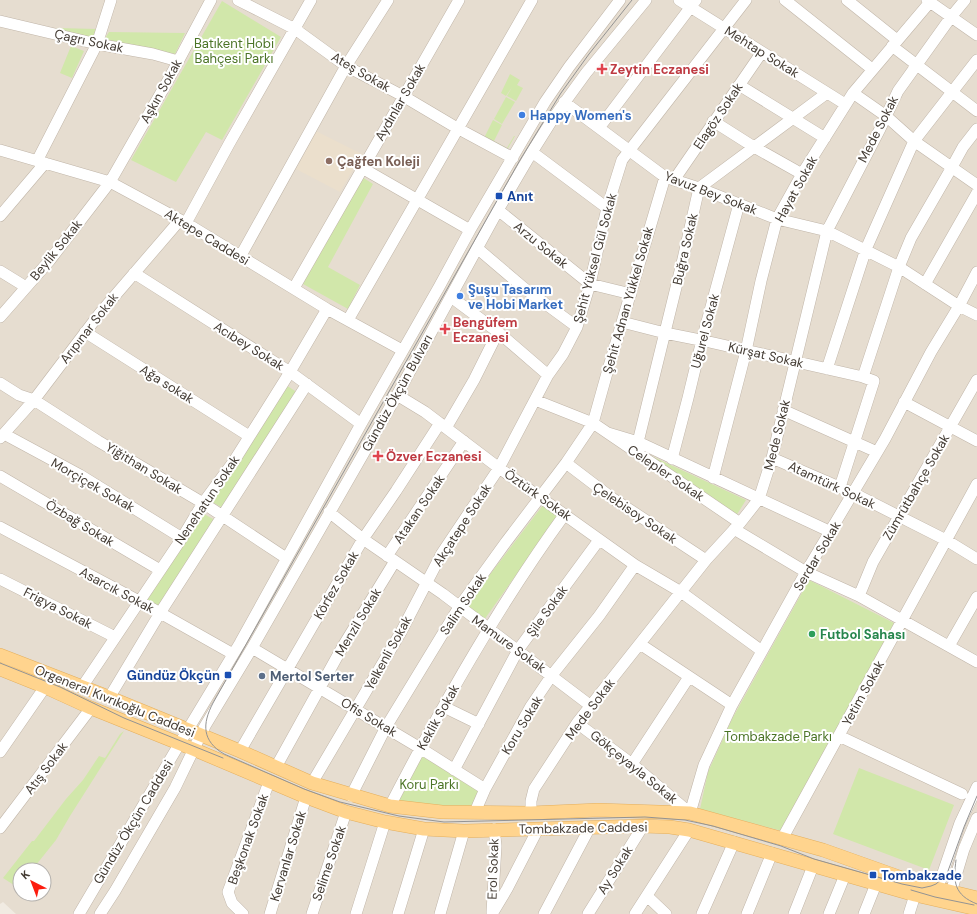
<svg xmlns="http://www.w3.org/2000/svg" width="977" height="914" viewBox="0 0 977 914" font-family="'DM Sans',sans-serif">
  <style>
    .residential { fill: #e6ddd0; fill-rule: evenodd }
    .education { fill: #ebdfcc }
    .green { fill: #d1e7aa }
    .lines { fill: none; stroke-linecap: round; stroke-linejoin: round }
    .minor-casing { stroke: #c0b5a8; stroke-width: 12 }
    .major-casing { stroke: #e4af5d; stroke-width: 14 }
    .minor { stroke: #fff; stroke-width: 11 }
    .major { stroke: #ffd48e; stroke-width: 13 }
    .tram { stroke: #939393; stroke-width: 1 }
    .health-dot { fill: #e0444e; stroke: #fff; stroke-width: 1.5 }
    .shop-dot { fill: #3f7fe0; stroke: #fff; stroke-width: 1.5 }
    .education-dot { fill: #8d6e63; stroke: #fff; stroke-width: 1.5 }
    .transit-dot { fill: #1a4fb4; stroke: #fff; stroke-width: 1.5 }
    .leisure-dot { fill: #2e9e5b; stroke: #fff; stroke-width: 1.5 }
    .service-dot { fill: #5c6f8a; stroke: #fff; stroke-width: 1.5 }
    .labels { text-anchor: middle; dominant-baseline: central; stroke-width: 4; stroke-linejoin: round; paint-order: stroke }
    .street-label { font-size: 13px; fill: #433b33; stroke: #fff }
    .park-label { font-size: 13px; fill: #4b7426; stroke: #fff }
    .health-label { font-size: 13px; font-weight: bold; fill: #be3a42; stroke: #fff; text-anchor: start }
    .shop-label { font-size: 13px; font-weight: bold; fill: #366cbe; stroke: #fff; text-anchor: start }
    .education-label { font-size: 13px; font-weight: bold; fill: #785e54; stroke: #fff; text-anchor: start }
    .transit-label { font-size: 13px; font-weight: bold; fill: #164399; stroke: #fff; text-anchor: start }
    .leisure-label { font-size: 13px; font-weight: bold; fill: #27864d; stroke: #fff; text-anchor: start }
    .service-label { font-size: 13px; font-weight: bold; fill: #4e5e75; stroke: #fff; text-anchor: start }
  </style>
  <rect width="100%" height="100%" fill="#f1ebe2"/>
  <!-- residential -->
  <path class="residential" d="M0,0h977v914h-961l-13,-12 -3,2zM20,870h24v24h-24z"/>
  <!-- education -->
  <path class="education" d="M316,131l46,23 -22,38 -44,-23z"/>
  <!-- green -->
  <path class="green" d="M222,1l59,36 -59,103 -16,-8 -30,50 -45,-22z
    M56,28l42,1 -2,8 -5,2 -36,-9z
    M109,32l76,1 -10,21 -71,-14z
    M71,46l13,5 -12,27 -12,-5z
    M510,74l10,6 -3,5 6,3 -7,13 -9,-5 5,-9 -6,9 -5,-3z
    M506,97l9,5 -13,22 -8,-5z
    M493,120l9,5 -8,16 13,7 7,-12h1l-8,14 -23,-12z
    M362,177l11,7 -45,83 32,18 -12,24 -45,-25z
    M286,385l12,8 -75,115 -13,-7z
    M643,452l103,48 -10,16z
    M543,505l15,11 -74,104 -19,-13z
    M202,513l13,7 -57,89 -14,-9z
    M809,580l85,43 -112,208 -82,-22 8,-37 24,-53z
    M124,731l-54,85 -14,24 -24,30h-12v14l-3,3 -14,-9 29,-37h2l32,-42 17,-19 16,-24 6,2 15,-24z
    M419,755l63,33 -10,21 -75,-7z
    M859,768l95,37 -25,65 -96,-36z"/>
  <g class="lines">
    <!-- minor casing -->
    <g class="minor-casing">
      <path id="minor" d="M238,0l57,29 51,37 57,30 54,32 56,30
        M679,0l166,104
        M785,0l87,69
        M847,0l50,40
        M927,0l50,35
        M0,21l97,23 56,10 25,7
        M892,46l85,65
        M739,85l86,53
        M853,93l33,23 28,25 63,44
        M564,102l101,75 34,11 78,31 50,12 72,36 60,39 18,9
        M713,121l41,26 48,27
        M599,128l97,-128
        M0,150l110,32 76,41 141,86 75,41
        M532,152l75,56
        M37,161l60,-117 14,-44
        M362,168l108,62
        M674,180l88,-128
        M498,210l92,74 41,10
        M0,216l45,-53
        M186,223l43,-79 82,-144
        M477,248l47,40 53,39
        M240,257l106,-191 42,-66
        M0,271l26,16
        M134,273l156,99 71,52
        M925,284l52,-91
        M294,288l165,-288
        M451,297l47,35 50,43
        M0,317l50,-57 60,-78 56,-98 45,-84
        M348,320l184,-320
        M622,322l43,11 40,8 158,36 11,4 -34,106
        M85,332l164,104
        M827,369l39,-120 48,-108 63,-81
        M863,377l36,-110 12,-29 41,-71 11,-20 14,-18
        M0,383l19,12 15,5 64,41 105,62 83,55
        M397,395l28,17 74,56 136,97 46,27 81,59
        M535,400l58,23 147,100
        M904,402l73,39
        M783,410l94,42
        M446,428l28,-48 24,-48
        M608,433l30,9 193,90
        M4,434l76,41 102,63
        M0,438l34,-38 66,-87 80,-93
        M638,442l45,-183 16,-71 128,-95
        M772,458l81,35 93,47 31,19
        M672,459l16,-61 14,-58 37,-136
        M566,463l46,35 94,62
        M0,476l160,94
        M713,478l33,-127 15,-70 16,-62 25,-45 51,-81 77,-91
        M329,512l34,27 80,55 148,112
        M0,527l139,74 94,53
        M734,529l72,43 53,24 118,66
        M387,556l77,-115
        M0,579l115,58
        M859,596l14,-34 104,-182
        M640,644l92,61
        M949,646l28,-49
        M252,648l168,100 65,41
        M82,687l100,-149 21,-35 31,-42 56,-89 37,-63
        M109,698l51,-85 147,-229
        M444,707l35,17
        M577,723l55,41 58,49 14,-48 28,-60 74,-133 79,-133 46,-87 28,-46 18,-34
        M839,736l123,58
        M240,751l123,-212 33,-48 44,-68
        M0,752l45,-65
        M632,764l57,-87
        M276,767l67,-121 52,-85
        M454,770l64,-120 81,-110
        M312,783l89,-151 41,-79 57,-85 49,-93 15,-21 14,-27 13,-43 17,-76 15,-48 124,-160
        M351,796l35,-69 73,-120 47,-65 60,-79 27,-40 14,-50 58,-196
        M390,806c52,-101 108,-200 175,-292
        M475,812l10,-23 46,-83 21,-31 47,-59 36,-51
        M531,813v-12l3,-12 43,-66 129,-163 34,-37 19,-24 13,-41 55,-227 53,-102 18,-38 53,-74 14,-17
        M0,828l91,-120
        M782,839l195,-355
        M647,896l19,18
        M935,896l25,-73 17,-36
        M949,899l15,-50 13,-31
        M492,912l4,-66 -2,-17
        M79,914l108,-183 53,-88 121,-219 78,-137 31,-57 75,-128 24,-35 51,-67
        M100,914l15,-23 60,-103 30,-62 47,-78 145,-253 101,-185 34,-58 22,-35 32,-44 60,-73
        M243,914l-11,-11 -4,-11 41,-110
        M270,914l36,-117
        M312,914l34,-102
        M356,914l29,-92
        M398,914l26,-85
        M440,914l24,-83
        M492,914l15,-25 31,-60
        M544,914l46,-87
        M588,914l55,-88
        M635,914l54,-84
        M702,914l32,-72
        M747,914l25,-61
        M794,914l19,-48
        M829,914l16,-39
        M864,914l12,-30
        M909,914l6,-19"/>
    </g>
    <!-- major casing -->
    <g class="major-casing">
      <path id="major" d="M0,655l101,39 139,57 72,32 78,23 52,6 89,1 67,-3 92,3 133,37 93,33 61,15
        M0,669l45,18 46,21 102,41 113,48 40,15 39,10 39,7 40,2 179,-5 27,1 19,3 226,65 62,14"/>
    </g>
    <!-- minor -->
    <use href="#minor" class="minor"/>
    <!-- major -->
    <use href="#major" class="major"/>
    <!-- tram -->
    <path class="tram" d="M632,0l-43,54 -28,39 -41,67 -307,543c-11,21 -11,38 11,51l80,35 36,13 59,14 45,6 201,-5 40,3 28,6 68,20 33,13 88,25 20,4 9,-2 5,-2 7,-6 5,-7 16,-44 13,-31
      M0,663l60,24 64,31 99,40
      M956,860c-3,22 -2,35 21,44
      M911,890l24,7 39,8"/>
  </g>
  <!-- markers -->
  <g class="health-dot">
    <path d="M600 63h4v4h4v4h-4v4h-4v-4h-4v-4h4z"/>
    <path d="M443 323h4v4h4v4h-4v4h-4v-4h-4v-4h4z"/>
    <path d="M376 450h4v4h4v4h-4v4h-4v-4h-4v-4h4z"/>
  </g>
  <g class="shop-dot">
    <circle cx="522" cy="115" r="4"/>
    <circle cx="460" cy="296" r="4"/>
  </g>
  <circle class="education-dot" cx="329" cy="161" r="4"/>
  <g class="transit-dot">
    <rect x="495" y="192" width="8" height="8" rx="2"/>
    <rect x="224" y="671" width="8" height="8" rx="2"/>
    <rect x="869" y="871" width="8" height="8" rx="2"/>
  </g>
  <circle class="leisure-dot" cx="812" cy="634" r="4"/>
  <circle class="service-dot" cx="262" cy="676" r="4"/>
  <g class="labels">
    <!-- street labels -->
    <g class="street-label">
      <text transform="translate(89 41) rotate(12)">Çagrı Sokak</text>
      <text transform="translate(762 52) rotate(32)">Mehtap Sokak</text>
      <text transform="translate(361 72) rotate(30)">Ateş Sokak</text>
      <text transform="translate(161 91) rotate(-61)">Aşkın Sokak</text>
      <text transform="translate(400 102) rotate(-60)">Aydınlar Sokak</text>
      <text transform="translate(718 116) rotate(-56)">Elagöz Sokak</text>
      <text transform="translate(878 129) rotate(-63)">Mede Sokak</text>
      <text transform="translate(796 189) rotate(-61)">Hayat Sokak</text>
      <text transform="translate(711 193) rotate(21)">Yavuz Bey Sokak</text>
      <text transform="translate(207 237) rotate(31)">Aktepe Caddesi</text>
      <text transform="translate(541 245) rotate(39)">Arzu Sokak</text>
      <text transform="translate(685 249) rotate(-77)">Buğra Sokak</text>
      <text transform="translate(56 250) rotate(-51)">Beylik Sokak</text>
      <text transform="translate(595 258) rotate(-75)">Şehit Yüksel Gül Sokak</text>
      <text transform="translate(628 300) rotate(-74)">Şehit Adnan Yükkel Sokak</text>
      <text transform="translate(89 328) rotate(-52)">Arıpınar Sokak</text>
      <text transform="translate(705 331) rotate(-75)">Uğurel Sokak</text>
      <text transform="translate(249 346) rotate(32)">Acıbey Sokak</text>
      <text transform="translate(766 355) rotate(13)">Kürşat Sokak</text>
      <text transform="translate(167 384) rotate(32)">Ağa sokak</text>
      <text transform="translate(397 393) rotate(-61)">Gündüz Ökçün Bulvarı</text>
      <text transform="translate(777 435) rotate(-76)">Mede Sokak</text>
      <text transform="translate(144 468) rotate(31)">Yiğithan Sokak</text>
      <text transform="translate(666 473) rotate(34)">Celepler Sokak</text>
      <text transform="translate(93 485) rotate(30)">Morçiçek Sokak</text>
      <text transform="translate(832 485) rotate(25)">Atamtürk Sokak</text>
      <text transform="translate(916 487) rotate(-60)">Zümrütbahçe Sokak</text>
      <text transform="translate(538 495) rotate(35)">Öztürk Sokak</text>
      <text transform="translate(207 500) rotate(-56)">Nenehatun Sokak</text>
      <text transform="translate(419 509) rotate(-56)">Atakan Sokak</text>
      <text transform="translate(635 513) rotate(34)">Çelebisoy Sokak</text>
      <text transform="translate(80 523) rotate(31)">Özbağ Sokak</text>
      <text transform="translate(462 525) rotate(-57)">Akçatepe Sokak</text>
      <text transform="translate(817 556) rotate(-59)">Serdar Sokak</text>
      <text transform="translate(336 585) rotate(-60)">Körfez Sokak</text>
      <text transform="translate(117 590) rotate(28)">Asarcık Sokak</text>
      <text transform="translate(463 604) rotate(-56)">Salim Sokak</text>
      <text transform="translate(58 608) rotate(27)">Frigya Sokak</text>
      <text transform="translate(547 611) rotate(-54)">Şile Sokak</text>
      <text transform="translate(358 622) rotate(-59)">Menzil Sokak</text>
      <text transform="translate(509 644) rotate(36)">Mamure Sokak</text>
      <text transform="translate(388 653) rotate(-61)">Yelkenli Sokak</text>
      <text transform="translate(863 693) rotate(-61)">Yetim Sokak</text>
      <text transform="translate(115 701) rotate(22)">Orgeneral Kıvrıkoğlu Caddesi</text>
      <text transform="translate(590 709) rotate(-53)">Mede Sokak</text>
      <text transform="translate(369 717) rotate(31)">Ofis Sokak</text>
      <text transform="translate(438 717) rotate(-61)">Keklik Sokak</text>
      <text transform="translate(522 725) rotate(-59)">Koru Sokak</text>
      <text transform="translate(634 767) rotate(39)">Gökçeyayla Sokak</text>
      <text transform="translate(46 768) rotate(-53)">Atış Sokak</text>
      <text transform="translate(133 822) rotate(-59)">Gündüz Ökçün Caddesi</text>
      <text transform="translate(583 828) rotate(-1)">Tombakzade Caddesi</text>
      <text transform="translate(248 839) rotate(-70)">Beşkonak Sokak</text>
      <text transform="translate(288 856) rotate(-73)">Kervanlar Sokak</text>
      <text transform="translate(329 863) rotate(-71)">Selime Sokak</text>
      <text transform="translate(493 869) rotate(-88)">Erol Sokak</text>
      <text transform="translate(615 870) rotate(-58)">Ay Sokak</text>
    </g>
    <!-- park labels -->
    <g class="park-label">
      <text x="234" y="43">Batıkent Hobi<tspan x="234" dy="15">Bahçesi Parkı</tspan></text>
      <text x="778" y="736">Tombakzade Parkı</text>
      <text x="429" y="784">Koru Parkı</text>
    </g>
    <!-- health labels -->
    <g class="health-label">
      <text x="610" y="69">Zeytin Eczanesi</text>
      <text x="453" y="322">Bengüfem<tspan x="453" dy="15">Eczanesi</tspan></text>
      <text x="386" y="456">Özver Eczanesi</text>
    </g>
    <!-- shop labels -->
    <g class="shop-label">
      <text x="530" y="115">Happy Women's</text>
      <text x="468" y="289">Şuşu Tasarım<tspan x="468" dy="15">ve Hobi Market</tspan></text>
    </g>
    <!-- education labels -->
    <g class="education-label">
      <text x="337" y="161">Çağfen Koleji</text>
    </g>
    <!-- transit labels -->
    <g class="transit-label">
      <text x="507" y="196">Anıt</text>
      <text x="220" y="675" text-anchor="end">Gündüz Ökçün</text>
      <text x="881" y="875">Tombakzade</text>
    </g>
    <!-- leisure labels -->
    <g class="leisure-label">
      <text x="820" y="634">Futbol Sahası</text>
    </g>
    <!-- service labels -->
    <g class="service-label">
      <text x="270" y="676">Mertol Serter</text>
    </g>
  </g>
  <!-- north arrow -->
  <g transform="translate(32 882) rotate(318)"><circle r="19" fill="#ffffff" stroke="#b4b1ad"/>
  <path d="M0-3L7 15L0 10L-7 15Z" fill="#fc1c0e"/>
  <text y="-6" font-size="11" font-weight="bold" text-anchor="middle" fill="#433b33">K</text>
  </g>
</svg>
